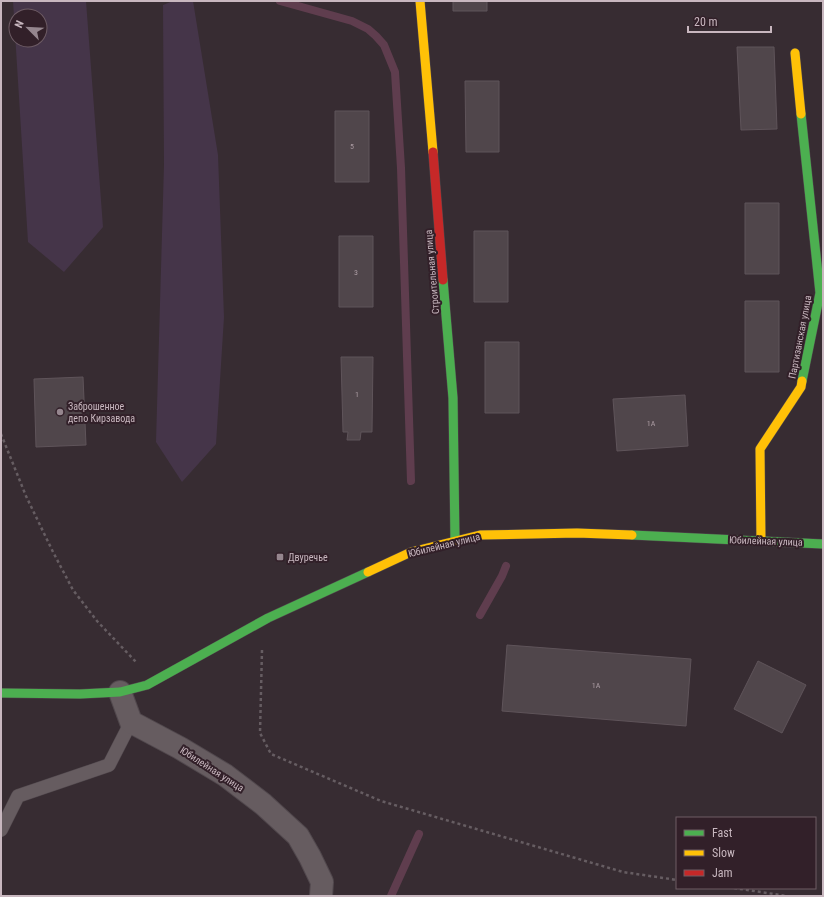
<svg xmlns="http://www.w3.org/2000/svg" width="824" height="897" viewBox="0 0 824 897" font-family="'Roboto Condensed',sans-serif">
  <style>
    .green { fill: #453549; fill-rule: evenodd }
    .lines { fill: none; stroke-linecap: round; stroke-linejoin: round }
    .stream { stroke: #5f3d4e; stroke-width: 8 }
    .building { fill: #50464b; stroke: #5f545a }
    .lane-casing { stroke: #51484d; stroke-width: 14 }
    .street-casing { stroke: #51484d; stroke-width: 24 }
    .fast-casing { stroke: #51484d; stroke-width: 10 }
    .slow-casing { stroke: #51484d; stroke-width: 10 }
    .jam-casing { stroke: #51484d; stroke-width: 10 }
    .path { stroke: #665d62; stroke-width: 2.5; stroke-dasharray: 3 3; stroke-linecap: butt }
    .lane { stroke: #665c60; stroke-width: 13 }
    .street { stroke: #665c60; stroke-width: 22 }
    .fast { stroke: #4caf50; stroke-width: 9 }
    .slow { stroke: #ffc107; stroke-width: 9 }
    .jam { stroke: #c62828; stroke-width: 9 }
    .poi-dot { fill: #95868e; stroke: #322029; stroke-width: 1.5 }
    .labels { text-anchor: middle; dominant-baseline: central; stroke-width: 4; stroke-linejoin: round; paint-order: stroke }
    .number-label { font-size: 8px; fill: #aa9ba2 }
    .street-label { font-size: 10px; fill: #c8b7bf; stroke: #322029 }
    .poi-label { font-size: 10px; fill: #c8b7bf; stroke: #322029; text-anchor: start }
  </style>
  <rect width="100%" height="100%" fill="#372c32"/>
  <!-- green -->
  <path class="green" d="M13,1h73l17,226 -39,45 -36,-30zM16,16h24v24h-24z
    M173,1h20l25,154 6,162 -8,127 -34,38 -26,-40 8,-277 -1,-160z"/>
  <g class="lines">
    <!-- stream -->
    <path class="stream" d="M280,1l72,20 16,8 8,7 8,9 11,27 6,96 10,313
      M480,615l22,-39 4,-10
      M391,896l28,-62"/>
  </g>
  <!-- building -->
  <path class="building" d="M453,1h34v10h-34z
    M737,47h37l3,82 -36,1z
    M465,81h34v71h-33z
    M335,111h34v71h-34z
    M745,203h34v71h-34z
    M474,231h34v71h-34z
    M339,236h34v71h-34z
    M745,301h34v71h-34z
    M485,342h34v71h-34z
    M341,357h32l-1,75h-11l-1,8h-13l1,-8h-5z
    M83,377l3,68 -50,2 -2,-68z
    M685,395l3,51 -71,5 -4,-52z
    M507,645l184,14 -5,67 -184,-15z
    M758,661l48,24 -24,48 -48,-24z"/>
  <g class="lines">
    <!-- lane casing -->
    <g class="lane-casing">
      <path id="lane" d="M1,830l17,-34 91,-31 22,-43"/>
    </g>
    <!-- street casing -->
    <g class="street-casing">
      <path id="street" d="M120,692l11,30 49,26 45,27 38,29 35,32 12,21 12,25 -1,14"/>
    </g>
    <!-- fast casing -->
    <g class="fast-casing">
      <path id="fast" d="M801,114l19,179 -18,88
        M443,280l10,118 2,143
        M632,535l191,9
        M1,693l79,1 40,-2 27,-7 121,-67 100,-46"/>
    </g>
    <!-- slow casing -->
    <g class="slow-casing">
      <path id="slow" d="M420,1l13,151
        M795,53l6,61
        M761,541l-1,-92 41,-62 1,-6
        M368,572l43,-20 69,-17 97,-2 55,2"/>
    </g>
    <!-- jam casing -->
    <g class="jam-casing">
      <path id="jam" d="M433,152l10,128"/>
    </g>
    <!-- path -->
    <path class="path" d="M1,434l25,62 27,56 20,38 24,31 39,41
      M262,650l-2,83 11,21 110,47 242,71 54,8
      M734,888l53,8"/>
    <!-- lane -->
    <use href="#lane" class="lane"/>
    <!-- street -->
    <use href="#street" class="street"/>
    <!-- fast -->
    <use href="#fast" class="fast"/>
    <!-- slow -->
    <use href="#slow" class="slow"/>
    <!-- jam -->
    <use href="#jam" class="jam"/>
  </g>
  <!-- markers -->
  <g class="poi-dot">
    <circle cx="60" cy="412" r="4"/>
    <rect x="276" y="553" width="8" height="8" rx="2"/>
  </g>
  <g class="labels">
    <!-- number labels -->
    <g class="number-label">
      <text x="352" y="146">5</text>
      <text x="356" y="272">3</text>
      <text x="357" y="394">1</text>
      <text x="651" y="423">1А</text>
      <text x="596" y="685">1А</text>
    </g>
    <!-- street labels -->
    <g class="street-label">
      <text transform="translate(432 272) rotate(-95)">Строительная улица</text>
      <text transform="translate(800 337) rotate(-79)">Партизанская улица</text>
      <text transform="translate(766 541) rotate(2)">Юбилейная улица</text>
      <text transform="translate(444 545) rotate(-14)">Юбилейная улица</text>
      <text transform="translate(212 769) rotate(33)">Юбилейная улица</text>
    </g>
    <!-- poi labels -->
    <g class="poi-label">
      <text x="68" y="406">Заброшенное<tspan x="68" dy="12">депо Кирзавода</tspan></text>
      <text x="288" y="557">Двуречье</text>
    </g>
  </g>
  <!-- border -->
  <rect width="824" height="897" fill="none" stroke="#c8b7bf" stroke-width="4"/>
  <!-- legend -->
  <rect x="676" y="817" width="140" height="72" fill="#322029" stroke="#6e5c65"/>
  <rect x="684" y="830" width="20" height="6" fill="#4caf50" stroke="#6e5c65"/>
  <text x="712" y="837" font-size="12" fill="#c8b7bf">Fast</text>
  <rect x="684" y="850" width="20" height="6" fill="#ffc107" stroke="#6e5c65"/>
  <text x="712" y="857" font-size="12" fill="#c8b7bf">Slow</text>
  <rect x="684" y="870" width="20" height="6" fill="#c62828" stroke="#6e5c65"/>
  <text x="712" y="877" font-size="12" fill="#c8b7bf">Jam</text>
  <!-- north arrow -->
  <g transform="translate(28 28) rotate(294)"><circle r="19" fill="#322029" stroke="#6e5c65"/>
  <path d="M0-3L7 15L0 10L-7 15Z" fill="#95868e"/>
  <text y="-6" font-size="11" font-weight="bold" text-anchor="middle" fill="#c8b7bf">N</text>
  </g>
  <!-- scale -->
  <path d="M688 26v6h83v-6" fill="none" stroke="#c8b7bf" stroke-width="2"/>
  <text x="694" y="26" font-size="12" fill="#c8b7bf" stroke="#322029" stroke-width="3" paint-order="stroke">20 m</text>
</svg>
